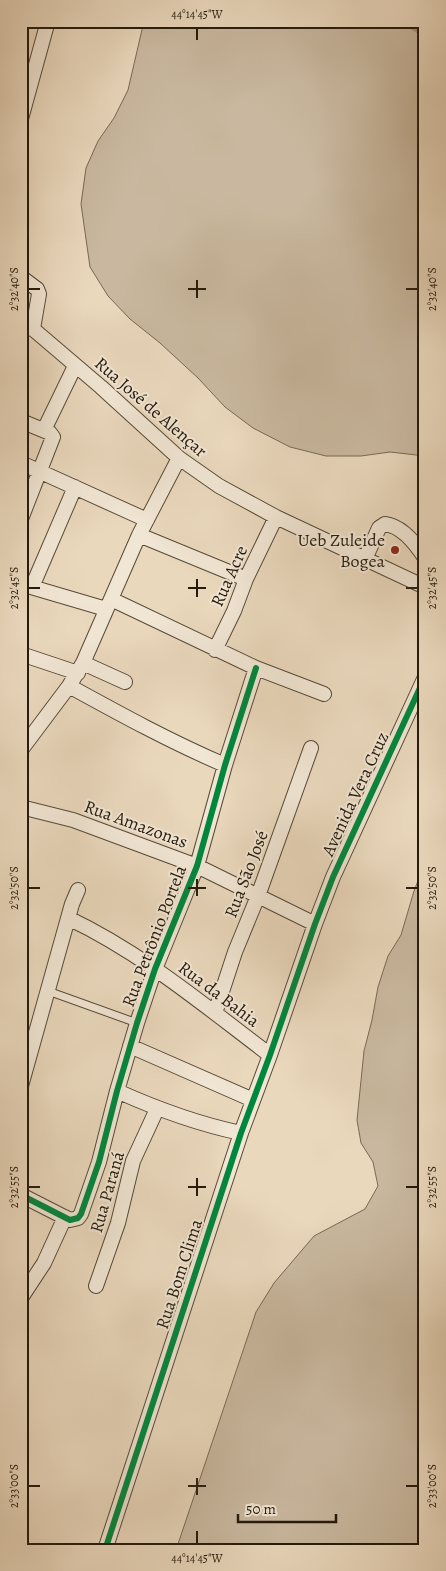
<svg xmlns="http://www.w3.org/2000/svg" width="446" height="1571" viewBox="0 0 446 1571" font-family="Alegreya,serif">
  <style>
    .green { fill: #c9b89f; stroke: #776956 }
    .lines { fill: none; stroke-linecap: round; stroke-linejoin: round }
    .river { stroke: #a79781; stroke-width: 24 }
    .service-casing { stroke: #564a38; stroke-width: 9 }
    .minor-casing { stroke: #564a38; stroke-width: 16 }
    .service { stroke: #f1e6d4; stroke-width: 7 }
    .minor { stroke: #f1e6d4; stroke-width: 14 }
    .cycleway-casing { stroke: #f1e6d4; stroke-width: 9 }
    .cycleway { stroke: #00873e; stroke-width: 6 }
    .ticks { fill: none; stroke: #251a0c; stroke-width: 2 }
    .poi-dot { fill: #8f2418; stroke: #f1e6d4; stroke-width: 2 }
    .labels { text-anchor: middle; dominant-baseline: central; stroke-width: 4; stroke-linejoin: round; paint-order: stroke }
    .street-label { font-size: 18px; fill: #251a0c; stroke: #f1e6d4 }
    .poi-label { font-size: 18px; fill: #251a0c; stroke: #f1e6d4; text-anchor: end }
    .neatline { fill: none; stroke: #251a0c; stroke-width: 2 }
    .ticks-label { font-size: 12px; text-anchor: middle; fill: #251a0c }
  </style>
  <rect width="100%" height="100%" fill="#ead8bd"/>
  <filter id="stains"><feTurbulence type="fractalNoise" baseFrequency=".004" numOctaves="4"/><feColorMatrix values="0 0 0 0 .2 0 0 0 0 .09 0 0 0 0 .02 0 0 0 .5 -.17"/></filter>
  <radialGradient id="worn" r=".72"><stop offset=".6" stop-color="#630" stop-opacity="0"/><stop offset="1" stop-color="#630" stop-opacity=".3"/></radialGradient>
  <!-- green -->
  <path class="green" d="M144,21h281v435l-35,-4 -29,4h-35l-36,-9 -37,-19 -28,-21 -27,-29 -38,-35 -30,-24 -22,-23 -18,-29 -9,-63 5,-36 12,-27 16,-23 14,-28z
    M425,863v687h-249l80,-238 18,-29 40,-47 51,-27 13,-23 -5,-24 -12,-19 -4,-23 7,-69 8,-31 6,-33 10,-31 13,-21 13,-44z"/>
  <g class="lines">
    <!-- river -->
    <path class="river" d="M420,21l5,3"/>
    <!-- service casing -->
    <g class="service-casing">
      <path id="service" d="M48,991l89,32"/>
    </g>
    <!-- minor casing -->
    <g class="minor-casing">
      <path id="minor" d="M21,119l27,-98
        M21,277l16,12 2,5 -6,35
        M21,327l12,2 68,58 78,71 40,28 57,31 149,70
        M21,421l29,12 3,4 -32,82
        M44,430l31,-64
        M21,463l126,57
        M139,535l107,44
        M365,559l14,-31 6,-4c17,2 31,20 40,34
        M21,584l85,25
        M32,587l43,-100
        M111,599l145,69 68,26
        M215,650l19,-39 12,-32 30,-62
        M21,654l57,19
        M83,663l42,19
        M69,686c51,28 102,56 156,79
        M21,750l48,-64 14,-23 56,-128 40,-77
        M21,807l52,13 124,46 118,58
        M68,918c74,35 137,88 202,137
        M215,1013l20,-61 23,-56 53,-148
        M130,1046l123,54
        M21,1086l51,-182 6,-14
        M117,1091c40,18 81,33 124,42
        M21,1195l49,25 8,-2 3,-4 18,-52 18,-71 20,-68 18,-54 42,-103 28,-101 31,-97
        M96,1286l22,-63 15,-62 24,-52
        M21,1298l23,-35 21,-46
        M105,1550l136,-417 29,-78 45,-131 18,-47 92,-200"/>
    </g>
    <!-- service -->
    <use href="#service" class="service"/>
    <!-- minor -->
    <use href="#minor" class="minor"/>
    <!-- cycleway casing -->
    <g class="cycleway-casing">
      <path id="cycleway" d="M21,1195l49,25 8,-2 3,-4 18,-52 18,-71 20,-68 18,-54 42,-103 28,-101 31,-97
        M105,1550l136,-417 29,-78 45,-131 18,-47 92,-200"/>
    </g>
    <!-- cycleway -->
    <use href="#cycleway" class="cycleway"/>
  </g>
  <!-- ticks -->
  <path class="ticks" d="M197,28v12M197,280v18M28,289h12M188,289h18M406,289h12M197,579v18M28,588h12M188,588h18M406,588h12M197,879v17M28,888h12M188,888h18M406,888h12M197,1178v18M28,1187h12M188,1187h18M406,1187h12M197,1478v17M28,1486h12M188,1486h18M406,1486h12M197,1531v13"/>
  <!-- markers -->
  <circle class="poi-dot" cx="395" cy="550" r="5"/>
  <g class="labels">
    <!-- street labels -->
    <g class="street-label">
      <text transform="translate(151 407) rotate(41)">Rua José de Alençar</text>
      <text transform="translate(229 576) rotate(-66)">Rua Acre</text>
      <text transform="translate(355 794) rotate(-65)">Avenida Vera Cruz</text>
      <text transform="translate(136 824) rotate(20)">Rua Amazonas</text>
      <text transform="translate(246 874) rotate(-69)">Rua São José</text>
      <text transform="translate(154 936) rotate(-69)">Rua Petrônio Portela</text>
      <text transform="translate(219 994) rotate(37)">Rua da Bahia</text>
      <text transform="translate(107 1192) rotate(-74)">Rua Paraná</text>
      <text transform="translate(179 1274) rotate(-72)">Rua Bom Clima</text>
    </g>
    <!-- poi labels -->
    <g class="poi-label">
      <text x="385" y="540">Ueb Zuleide<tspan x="385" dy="21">Bogea</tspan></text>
    </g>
  </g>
  <!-- margin -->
  <rect width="446" height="1571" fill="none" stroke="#ead8bd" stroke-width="55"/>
  <!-- scale -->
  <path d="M238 1514v8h98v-8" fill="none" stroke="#251a0c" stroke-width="2.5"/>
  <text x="246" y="1514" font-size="15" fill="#251a0c" stroke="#f1e6d4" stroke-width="4" paint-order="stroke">50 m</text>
  <rect x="28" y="28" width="390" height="1516" class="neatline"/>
  <g class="ticks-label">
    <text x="197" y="18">44°14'45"W</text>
    <text transform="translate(14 289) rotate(-90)" y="4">2°32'40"S</text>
    <text transform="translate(432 289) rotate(-90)" y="4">2°32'40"S</text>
    <text transform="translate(14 588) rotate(-90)" y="4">2°32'45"S</text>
    <text transform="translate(432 588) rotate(-90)" y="4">2°32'45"S</text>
    <text transform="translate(14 888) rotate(-90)" y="4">2°32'50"S</text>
    <text transform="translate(432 888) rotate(-90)" y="4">2°32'50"S</text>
    <text transform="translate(14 1187) rotate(-90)" y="4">2°32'55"S</text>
    <text transform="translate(432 1187) rotate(-90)" y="4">2°32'55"S</text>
    <text transform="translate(14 1486) rotate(-90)" y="4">2°33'00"S</text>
    <text transform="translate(432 1486) rotate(-90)" y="4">2°33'00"S</text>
    <text x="197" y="1562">44°14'45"W</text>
  </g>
  <rect width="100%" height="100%" filter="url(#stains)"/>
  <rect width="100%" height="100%" fill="url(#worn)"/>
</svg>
